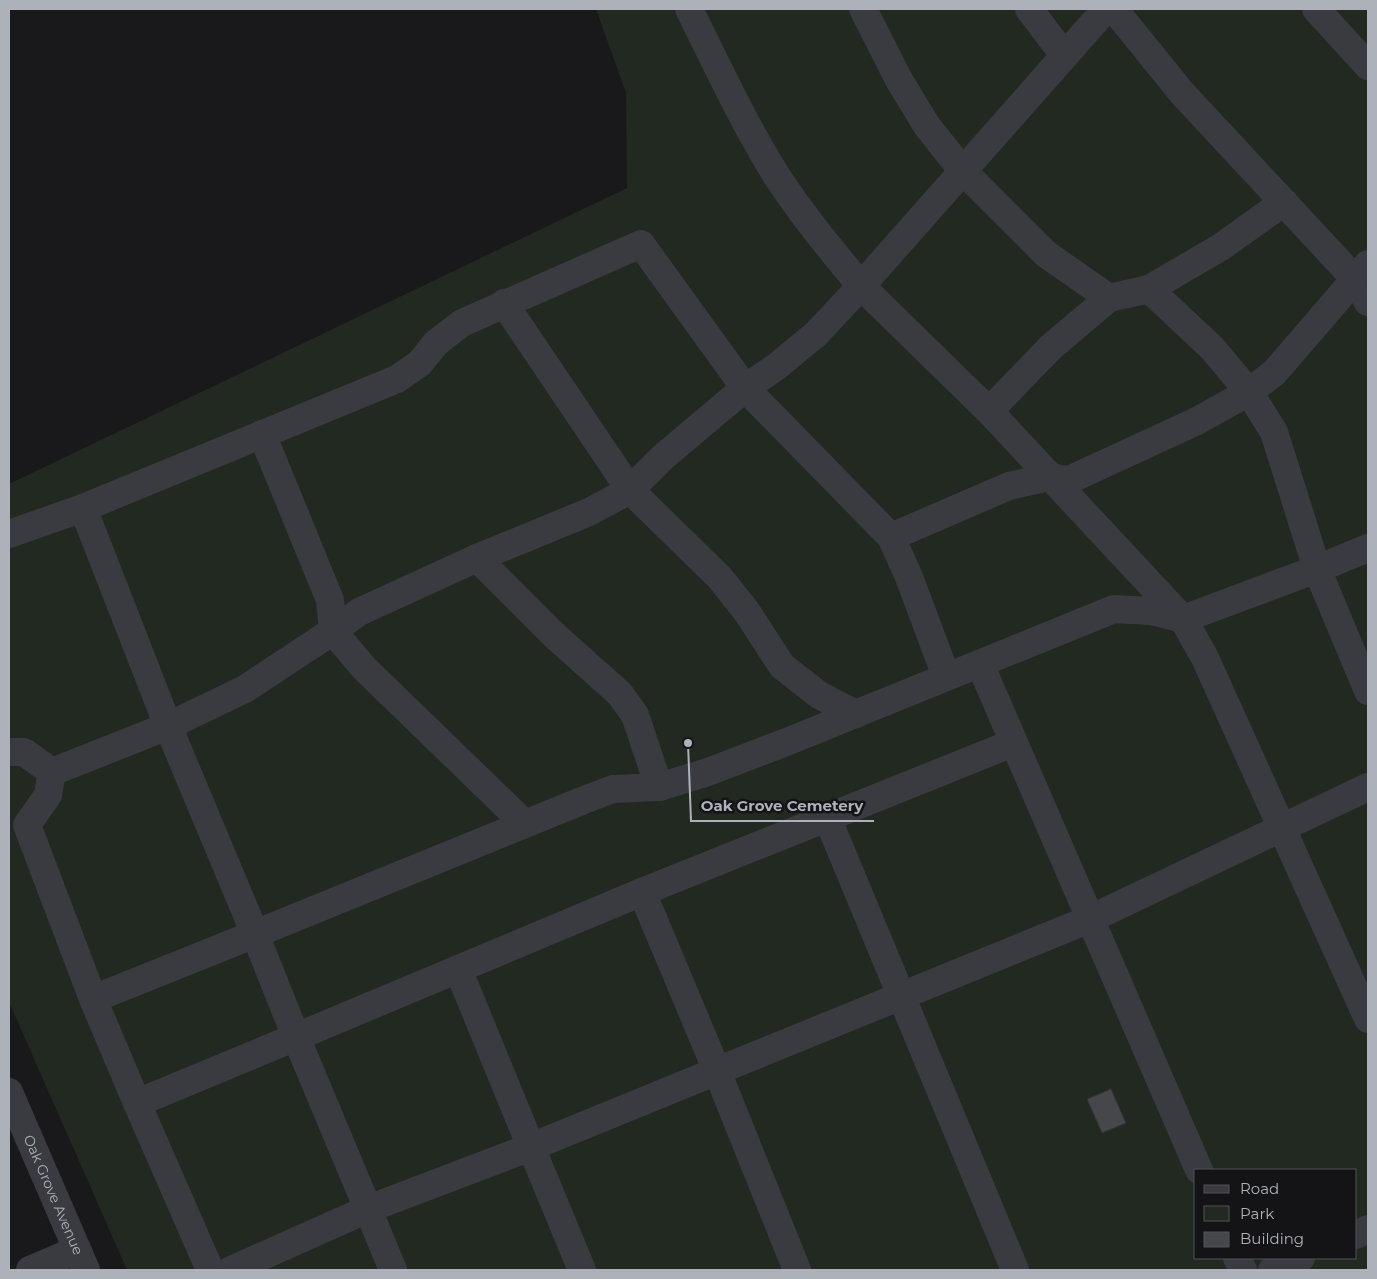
<svg xmlns="http://www.w3.org/2000/svg" width="1377" height="1279" viewBox="0 0 1377 1279" font-family="Montserrat,sans-serif">
  <style>
    .green { fill: #212921; fill-rule: evenodd }
    .building { fill: #46474b; stroke: #333337 }
    .lines { fill: none; stroke-linecap: round; stroke-linejoin: round }
    .minor { stroke: #3a3b40; stroke-width: 28 }
    .labels { text-anchor: middle; dominant-baseline: central; stroke-width: 5; stroke-linejoin: round; paint-order: stroke }
    .street-label { font-size: 14px; fill: #acb1ba; stroke: #141416 }
    .leader { fill: none; stroke: #acb1ba; stroke-width: 2 }
    .callout-dot { fill: #acb1ba; stroke: #141416; stroke-width: 2 }
    .callout-label { font-size: 15px; text-anchor: middle; font-weight: bold; fill: #acb1ba; stroke: #141416; stroke-width: 5; stroke-linejoin: round; paint-order: stroke }
  </style>
  <rect width="100%" height="100%" fill="#19191b"/>
  <!-- green -->
  <path class="green" d="M596,9h772v1261h-1241l-118,-268v-518l618,-296 -1,-95zM1196,1170h160v88h-160z"/>
  <!-- building -->
  <path class="building" d="M1111,1089l15,34 -24,10 -15,-34z"/>
  <g class="lines">
    <!-- minor -->
    <g class="minor">
      <path d="M689,9c28,56 55,115 89,169 25,38 54,73 83,108l-45,48 -40,33 -31,21 146,149 18,40 37,99"/>
      <path d="M863,9l36,71 28,46 35,44 84,84 63,44 -58,49 -62,64"/>
      <path d="M1029,9l35,46"/>
      <path d="M1106,9l-245,277 128,125 194,208 22,39 163,361"/>
      <path d="M1114,9l68,84 173,186 13,23"/>
      <path d="M1316,9l52,57"/>
      <path d="M1149,289l63,59 37,44 25,40 43,137 51,122"/>
      <path d="M1109,298l40,-9 72,-42 63,-45"/>
      <path d="M504,303l126,187 90,88 27,34 35,54 37,29 37,19"/>
      <path d="M262,434l68,166 3,31 -88,58 -77,37 87,208 329,-134 29,-11 46,-2 49,-15 81,-31 325,-132 37,2 32,8 134,-50 51,-21"/>
      <path d="M83,508l314,-129 23,-16 16,-20 26,-20 179,-79 104,144 -82,69 -33,33 -41,22 -112,46 -118,54 -26,19 31,37 160,155"/>
      <path d="M9,534l74,-26 85,218 -116,46"/>
      <path d="M891,537l118,-51 40,-9 20,3 128,-59 52,-29 25,-19 94,-109"/>
      <path d="M477,558l77,77 66,59 15,21 24,72"/>
      <path d="M980,664l219,506"/>
      <path d="M9,752h15l28,20"/>
      <path d="M52,772l-4,23 -21,30 66,174 44,104 159,-66 -41,-103 -162,65"/>
      <path d="M827,817l188,453"/>
      <path d="M458,969l73,178 186,-76 -75,-179"/>
      <path id="s1" d="M9,1092l77,178"/>
      <path d="M137,1103l73,167"/>
      <path d="M1356,1235l12,-6"/>
      <path d="M1237,1258l6,12"/>
      <path d="M30,1270l47,-20"/>
      <path d="M231,1270l137,-61 -72,-172 346,-145 371,-149"/>
      <path d="M393,1270l-25,-61 163,-62 51,123"/>
      <path d="M797,1270l-80,-199 373,-152 278,-132"/>
      <path d="M1272,1270l29,-12"/>
    </g>
  </g>
  <g class="labels">
    <!-- street labels -->
    <g class="street-label">
      <text stroke="none"><textPath href="#s1" startOffset="112">Oak Grove Avenue</textPath></text>
    </g>
  </g>
  <!-- callouts -->
  <path class="leader" d="M688 743L691 821H874"/>
  <circle class="callout-dot" cx="688" cy="743" r="5"/>
  <g class="callout-label">
    <text x="782" y="811">Oak Grove Cemetery</text>
  </g>
  <!-- border -->
  <rect width="1377" height="1279" fill="none" stroke="#acb1ba" stroke-width="20"/>
  <!-- legend -->
  <rect x="1194" y="1169" width="162" height="90" fill="#141416" stroke="#515358"/>
  <rect x="1204" y="1185" width="25" height="8" fill="#3a3b40" stroke="#515358"/>
  <text x="1240" y="1194" font-size="15" fill="#acb1ba">Road</text>
  <rect x="1204" y="1206" width="25" height="15" fill="#212921" stroke="#515358"/>
  <text x="1240" y="1219" font-size="15" fill="#acb1ba">Park</text>
  <rect x="1204" y="1232" width="25" height="15" fill="#46474b" stroke="#515358"/>
  <text x="1240" y="1244" font-size="15" fill="#acb1ba">Building</text>
</svg>
